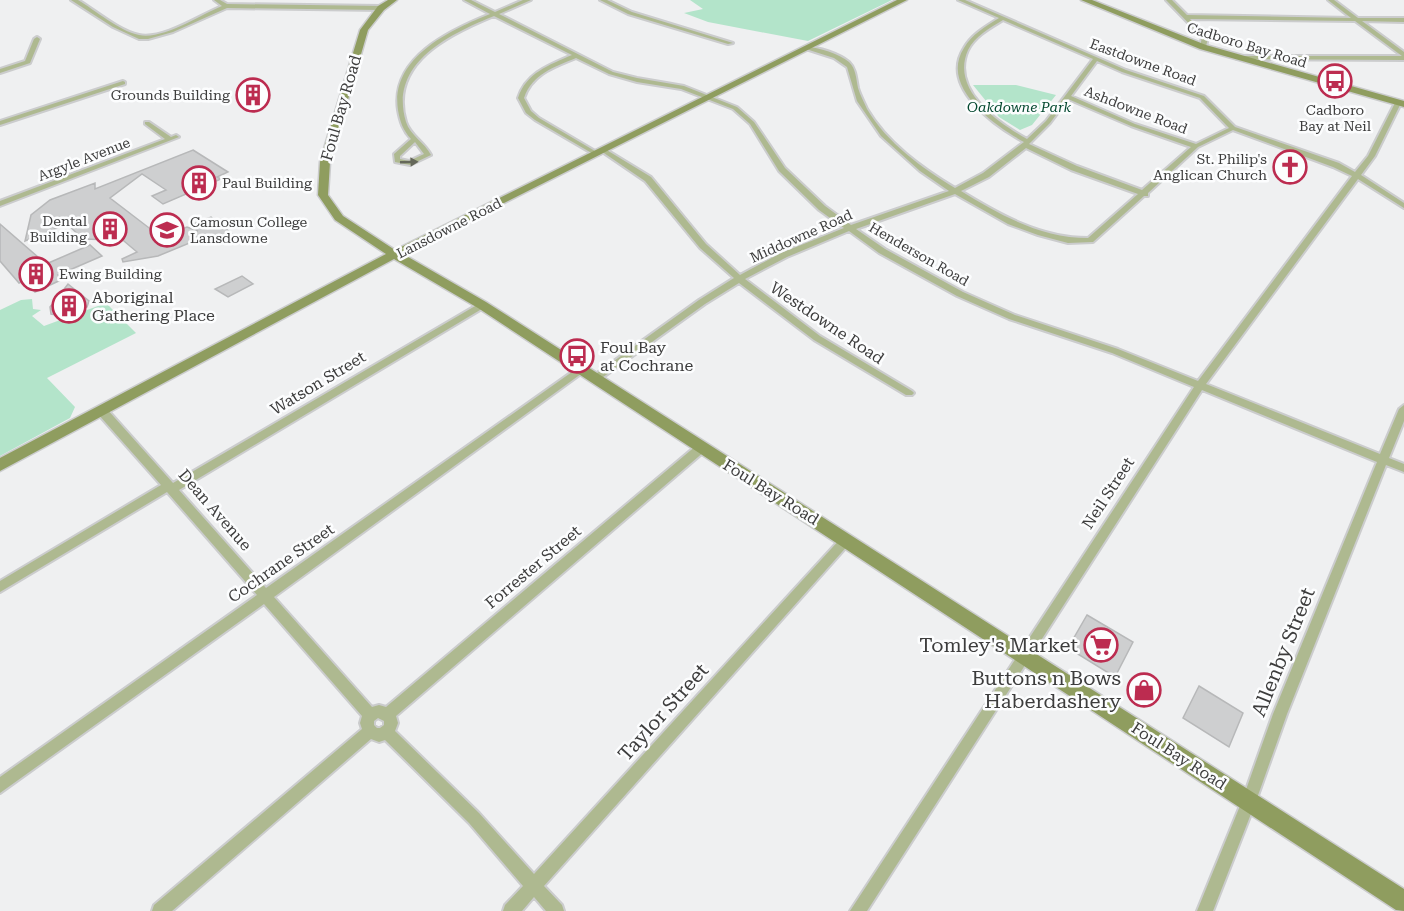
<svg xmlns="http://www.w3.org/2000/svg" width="1404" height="911" viewBox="0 0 1404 911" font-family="'Roboto Serif',serif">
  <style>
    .green { fill: #b3e4ca }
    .building { fill: #cecfd0; stroke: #b7b8b9; stroke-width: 1.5 }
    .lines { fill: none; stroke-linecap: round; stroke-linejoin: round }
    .street-casing { stroke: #cbcccd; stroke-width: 4 }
    .secondary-casing { stroke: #cbcccd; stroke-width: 3 }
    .street { fill: #aeb990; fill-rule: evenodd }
    .secondary { fill: #8f9d5f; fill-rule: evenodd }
    .oneway { fill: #65685a }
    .labels { text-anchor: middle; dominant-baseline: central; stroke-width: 5; stroke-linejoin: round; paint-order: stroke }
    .far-street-label { font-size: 14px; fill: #3d3d3d; stroke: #fcfdfe }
    .far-poi-label { font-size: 14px; fill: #3d3d3d; stroke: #fcfdfe; text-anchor: end }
    .far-park-label { font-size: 14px; font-style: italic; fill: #03482f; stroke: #fcfdfe }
    .street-label { font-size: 16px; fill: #3d3d3d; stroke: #fcfdfe }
    .poi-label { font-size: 16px; fill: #3d3d3d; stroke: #fcfdfe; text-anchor: start }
    .near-poi-label { font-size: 20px; fill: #3d3d3d; stroke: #fcfdfe; text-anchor: end }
    .near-street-label { font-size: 20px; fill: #3d3d3d; stroke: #fcfdfe }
  </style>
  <rect width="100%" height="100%" fill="#eff0f1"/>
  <!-- green -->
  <path class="green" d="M690,0h202l-84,41 -100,-19 -24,-9 19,-4z
    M973,85h43l40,10 -24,30 -12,5 -21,-13z
    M32,299l1,10 8,1 -9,6 12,10 62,-23 30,30 -89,45 28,29 -5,11 -70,38v-146l21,-10z"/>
  <!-- building -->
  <path class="building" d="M193,150l35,22 -11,5 4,2 -58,25 -11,-8 14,-6 -24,-16 -32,24 47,36 9,-4 5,3 16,-6 11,4 -7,-6 20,-8 20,16 -28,9 -4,-3 -41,17 -35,6 -1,-3 15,-7 -19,-16 -3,4 -32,-1 -16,-15 -42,17 6,-26 19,-15 45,-17v6z
    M1287,158l17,6 -13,14 -16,-8z
    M0,224l46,40 44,-19 12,11 -44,19 5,4 -28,13 -11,-11 -5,2 -19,-22z
    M242,276l11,8 -25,13 -13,-8z
    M68,284l21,17 -2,6 -20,10 -16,-3 -1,-7z
    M1087,615l46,27 -18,35 -47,-29z
    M1199,686l44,27 -14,34 -46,-29z"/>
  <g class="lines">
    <!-- street casing -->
    <g class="street-casing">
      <path id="street" d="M71,0h7c17,10 41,31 61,35 24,5 61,-20 83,-29l-8,-6h6l7,4 154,2 3,2 -3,2 -154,-2 -54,24 -25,7h-9l-26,-12z
        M464,0h7l24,12 28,-12h8l-32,14 114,58 24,6 47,8 53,21 17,15 31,46 40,38 26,19 98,-34 -29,-20 -39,-35 -24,-35 -10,-34 -13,-9 -28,-9v-2c13,0 33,7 43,15 7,7 7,16 9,26 2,7 6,14 9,21 20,34 55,59 88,79l28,-15 41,-31c-29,-16 -85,-55 -60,-94 8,-14 21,-21 35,-30l-41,-18h7l161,70 78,26 31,31 104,36 16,9 13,-16 27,-53 5,-1 1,1 -26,53 -14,19 43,28v5l-46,-29 -152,205 174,70 19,-45 5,-4v16l-15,37 15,6v8l-18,-7 -99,249 -31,87 -43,110h-16l45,-110 31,-87 104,-252 -175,-72 -335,521h-17l344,-524 -82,-34 -103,-34 -52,-23 -78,-43 -30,-22 -62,26 -42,22 75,57 92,55 2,2 -2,2h-6l-92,-55 -75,-57 -34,21 -106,76h-6l-2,-2 2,-2 106,-76 35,-22 -34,-30 -55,-67 -44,-30v-2h4l46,28 55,67 34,31 41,-22 63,-25 -25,-18 -40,-39 -29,-47 -17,-15 -52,-20 -44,-7 -28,-8 -33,-16c-22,9 -44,16 -52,40l7,13 8,7 61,36 -5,1 -60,-35 -9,-7 -8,-15c8,-25 31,-33 54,-43l-78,-39c-44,18 -106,47 -88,106 4,13 19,21 25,33l-21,10 -15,-3 -1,-8 17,-15c-8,-9 -11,-17 -13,-29 -8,-52 52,-80 92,-96zM1003,20l90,39 -47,62 -19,18c-29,-16 -77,-49 -59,-89 7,-14 22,-22 35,-30zM1097,61l25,11 78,26 29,30 -33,16 -61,-20 -64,-28zM1068,99l63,27 60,21 -49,43 -65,-24 -48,-22 21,-21zM1233,130l100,37 19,9 -154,205 -80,-32 -103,-34 -52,-23 -78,-43 -29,-20 99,-35 53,30 30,11 30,8 25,-1 51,-46h4v-3l50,-46zM415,142l9,12 -15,7 -9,-2v-3zM1026,148l45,22 67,24 -50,44c-47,0 -88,-23 -127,-47l28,-14z
        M600,0h7l25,12 101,31 -5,1 -100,-30z
        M1166,0h6l15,15 164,3 -23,-18h6l24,18h46v4l-42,-1 42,31v8l-167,-1 -1,-1 3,-2h163l-47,-35 -165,-2 18,18 -2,10 -3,2 -3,-2 2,-10z
        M37,37l3,2 -10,24 -30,10v-4l25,-8 9,-22z
        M123,81l2,1v2l-125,41v-4z
        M145,122h4l22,15 5,-2 3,2 -179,69v-5l165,-62 -20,-15z
        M482,302l3,1v4l-306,183 87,98 313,-221h6l2,2 -2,2 -311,226 98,110 7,-2 7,2 311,-262h8l1,3 -1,3 -309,265 2,7 -3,8 84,82 55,61 308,-337 4,-2 4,2 2,3 -2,3 -306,343 18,19 2,6h-18l-12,-14 -12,14h-19l2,-6 18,-19 -54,-63 -84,-83 -6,2 -8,-3 -199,172h-20l2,-6 208,-176 -2,-6 2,-7 -98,-112 -264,189v-16l257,-182 -90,-103 -167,100v-11l161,-96 -63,-71 -1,-3 1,-3h8l67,75zM378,718l6,3v4l-4,3h-3l-3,-3v-4z"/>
    </g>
    <!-- secondary casing -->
    <g class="secondary-casing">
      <path id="secondary" d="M388,0h9l-13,10 -16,20 -38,132 -2,33 15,21 52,34 502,-250h10l-504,254 83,48 918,587v22l-8,-1 -918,-602 -84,-49 -394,212v-13l386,-204 -51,-34 -17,-25 2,-33 40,-132 18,-24z
        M1081,0h11l114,45 198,56v6l-204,-58z"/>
    </g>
    <!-- street -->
    <use href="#street" class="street"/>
    <!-- secondary -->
    <use href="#secondary" class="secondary"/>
  </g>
  <!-- one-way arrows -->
  <defs><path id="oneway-solid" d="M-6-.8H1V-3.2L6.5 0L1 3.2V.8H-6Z" transform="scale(1.5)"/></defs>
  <use class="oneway" href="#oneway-solid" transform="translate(409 162) rotate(-2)"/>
  <!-- icons -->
  <defs>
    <g id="bus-ring" transform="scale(1.725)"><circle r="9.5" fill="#fcfdfe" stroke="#bc2c50" stroke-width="1.5"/><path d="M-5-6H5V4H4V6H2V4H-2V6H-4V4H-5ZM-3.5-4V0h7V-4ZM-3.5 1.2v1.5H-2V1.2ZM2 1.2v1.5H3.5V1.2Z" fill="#bc2c50"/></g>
    <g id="building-ring" transform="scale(1.725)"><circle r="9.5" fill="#fcfdfe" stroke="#bc2c50" stroke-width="1.5"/><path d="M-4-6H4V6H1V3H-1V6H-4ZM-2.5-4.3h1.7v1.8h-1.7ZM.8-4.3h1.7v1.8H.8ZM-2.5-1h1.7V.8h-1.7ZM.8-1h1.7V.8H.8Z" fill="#bc2c50"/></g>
    <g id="church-ring" transform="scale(1.725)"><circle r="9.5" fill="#fcfdfe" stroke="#bc2c50" stroke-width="1.5"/><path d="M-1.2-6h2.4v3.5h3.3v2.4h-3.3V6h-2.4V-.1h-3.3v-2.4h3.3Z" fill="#bc2c50"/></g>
    <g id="university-ring" transform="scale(1.725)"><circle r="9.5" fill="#fcfdfe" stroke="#bc2c50" stroke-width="1.5"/><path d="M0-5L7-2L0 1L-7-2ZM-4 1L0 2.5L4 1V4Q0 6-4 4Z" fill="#bc2c50"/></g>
    <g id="supermarket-ring" transform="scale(1.725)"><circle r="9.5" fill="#fcfdfe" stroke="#bc2c50" stroke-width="1.5"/><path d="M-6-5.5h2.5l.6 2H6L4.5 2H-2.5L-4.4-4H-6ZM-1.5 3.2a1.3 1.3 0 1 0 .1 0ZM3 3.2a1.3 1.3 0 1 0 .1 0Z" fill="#bc2c50"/></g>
    <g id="shop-ring" transform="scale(1.725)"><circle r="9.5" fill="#fcfdfe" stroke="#bc2c50" stroke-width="1.5"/><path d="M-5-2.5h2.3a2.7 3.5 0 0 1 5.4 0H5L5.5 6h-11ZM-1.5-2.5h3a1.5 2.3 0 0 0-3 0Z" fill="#bc2c50"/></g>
  </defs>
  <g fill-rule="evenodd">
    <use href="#bus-ring" x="1335" y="81"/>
    <use href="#building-ring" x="253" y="95"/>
    <use href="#church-ring" x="1290" y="167"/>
    <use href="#building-ring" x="199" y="183"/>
    <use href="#building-ring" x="110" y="229"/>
    <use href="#university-ring" x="167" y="230"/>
    <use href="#building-ring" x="36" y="274"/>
    <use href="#building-ring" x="69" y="306"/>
    <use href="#bus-ring" x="577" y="356"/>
    <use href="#supermarket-ring" x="1101" y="645"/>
    <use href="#shop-ring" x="1144" y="690"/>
  </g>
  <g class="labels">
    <!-- far-street labels -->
    <g class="far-street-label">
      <text transform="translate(1247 45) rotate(17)">Cadboro Bay Road</text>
      <text transform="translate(1143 62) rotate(20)">Eastdowne Road</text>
      <text transform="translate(1136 110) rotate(21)">Ashdowne Road</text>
      <text transform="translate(84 159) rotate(-21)">Argyle Avenue</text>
      <text transform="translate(449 228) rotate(-27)">Lansdowne Road</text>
      <text transform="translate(801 236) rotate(-24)">Middowne Road</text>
      <text transform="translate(919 254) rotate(30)">Henderson Road</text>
    </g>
    <!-- far-poi labels -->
    <g class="far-poi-label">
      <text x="230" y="95">Grounds Building</text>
      <text x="1335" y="110" text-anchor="middle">Cadboro<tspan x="1335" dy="16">Bay at Neil</tspan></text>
      <text x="1267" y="159">St. Philip's<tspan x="1267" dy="16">Anglican Church</tspan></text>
      <text x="222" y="183" text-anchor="start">Paul Building</text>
      <text x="87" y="221">Dental<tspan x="87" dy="16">Building</tspan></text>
      <text x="190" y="222" text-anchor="start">Camosun College<tspan x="190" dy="16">Lansdowne</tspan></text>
      <text x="59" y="274" text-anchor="start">Ewing Building</text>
    </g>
    <!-- far-park labels -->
    <g class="far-park-label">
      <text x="1019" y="107">Oakdowne Park</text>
    </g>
    <!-- street labels -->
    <g class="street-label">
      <text transform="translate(341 108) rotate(-74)">Foul Bay Road</text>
      <text transform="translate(827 323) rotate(34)">Westdowne Road</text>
      <text transform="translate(318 383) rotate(-31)">Watson Street</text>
      <text transform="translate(771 492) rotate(32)">Foul Bay Road</text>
      <text transform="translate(1108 493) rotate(-57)">Neil Street</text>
      <text transform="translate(215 510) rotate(49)">Dean Avenue</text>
      <text transform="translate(281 563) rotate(-35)">Cochrane Street</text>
      <text transform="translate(533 567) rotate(-40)">Forrester Street</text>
      <text transform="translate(1179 756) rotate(33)">Foul Bay Road</text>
    </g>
    <!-- poi labels -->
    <g class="poi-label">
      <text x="92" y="297">Aboriginal<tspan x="92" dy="18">Gathering Place</tspan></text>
      <text x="600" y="347">Foul Bay<tspan x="600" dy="18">at Cochrane</tspan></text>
    </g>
    <!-- near-poi labels -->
    <g class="near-poi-label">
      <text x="1078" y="645">Tomley's Market</text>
      <text x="1121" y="678">Buttons n Bows<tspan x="1121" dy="23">Haberdashery</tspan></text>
    </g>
    <!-- near-street labels -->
    <g class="near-street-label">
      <text transform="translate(1283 652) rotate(-68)">Allenby Street</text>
      <text transform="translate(663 712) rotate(-48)">Taylor Street</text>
    </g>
  </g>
</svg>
